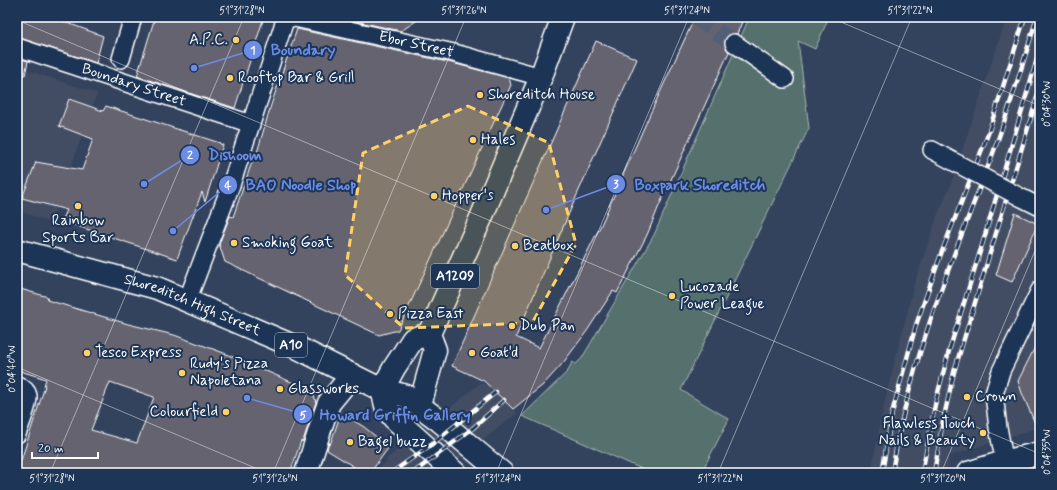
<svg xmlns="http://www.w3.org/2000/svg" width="1057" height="490" viewBox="0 0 1057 490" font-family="Mynerve,sans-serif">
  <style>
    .built { fill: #424d63 }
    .green { fill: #54706d; stroke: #aab8b6 }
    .building { fill: #656370; stroke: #fff; fill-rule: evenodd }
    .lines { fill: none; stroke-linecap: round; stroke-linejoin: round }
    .street-tunnel { stroke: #525f76; stroke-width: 17; stroke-dasharray: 17 8; stroke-linecap: butt }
    .street-casing { stroke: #fff; stroke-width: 20 }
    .secondary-casing { stroke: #fff; stroke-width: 25 }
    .primary-casing { stroke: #fff; stroke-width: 25 }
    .highway-casing { stroke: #fff; stroke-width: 25 }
    .street { stroke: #1d3557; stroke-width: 17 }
    .secondary { stroke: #1d3557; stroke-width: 22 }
    .primary { stroke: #1d3557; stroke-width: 22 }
    .highway { stroke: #1d3557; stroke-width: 22 }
    .rail-casing { stroke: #fff; stroke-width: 4.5 }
    .rail { stroke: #1d3557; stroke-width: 3; stroke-dasharray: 9; stroke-linecap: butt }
    .street-bridge-casing { stroke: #fff; stroke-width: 20; stroke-linecap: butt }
    .street-bridge { stroke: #1d3557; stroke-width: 17 }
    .marked { fill: #ffd166; fill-opacity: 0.2; stroke: #ffd166; stroke-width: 3; stroke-dasharray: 8 5; stroke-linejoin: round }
    .ticks { fill: none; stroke: #fff; stroke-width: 1; stroke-opacity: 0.45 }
    .poi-dot { fill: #ffd166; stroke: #1d3557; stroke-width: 1.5 }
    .labels { text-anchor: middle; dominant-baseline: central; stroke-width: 4; stroke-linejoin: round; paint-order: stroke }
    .shield { fill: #1d3557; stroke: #bbc2cd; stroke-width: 1 }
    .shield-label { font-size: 14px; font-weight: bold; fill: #fff }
    .poi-label { font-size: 15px; fill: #fff; stroke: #1d3557; text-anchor: start }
    .street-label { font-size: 15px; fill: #fff; stroke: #1d3557 }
    .leader { fill: none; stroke: #6c8ce6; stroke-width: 1.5 }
    .callout-dot { fill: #6c8ce6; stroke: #1d3557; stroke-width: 1.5 }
    .mark-label { font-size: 12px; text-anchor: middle; font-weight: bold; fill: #fff }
    .callout-label { font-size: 16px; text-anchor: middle; font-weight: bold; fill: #6c8ce6; stroke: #1d3557; stroke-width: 4; stroke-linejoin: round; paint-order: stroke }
    .neatline { fill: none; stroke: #fff; stroke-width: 1.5 }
    .ticks-label { font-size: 10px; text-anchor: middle; fill: #fff }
  </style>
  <rect width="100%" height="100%" fill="#33435e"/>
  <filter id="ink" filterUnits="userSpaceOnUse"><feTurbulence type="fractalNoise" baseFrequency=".025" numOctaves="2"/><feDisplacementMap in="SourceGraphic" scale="8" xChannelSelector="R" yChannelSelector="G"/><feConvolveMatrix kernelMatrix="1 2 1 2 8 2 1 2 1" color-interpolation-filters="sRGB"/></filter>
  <g filter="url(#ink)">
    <!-- built -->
    <path class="built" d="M1007,17h33v410l-91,29 -1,17h-77l13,-68 30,-120 24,-71 13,-30z
      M17,67l80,26 -46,130 -34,-13z
      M482,382l3,3 2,-2 30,30 -75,60h-73l18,-11 -2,-2z"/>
    <!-- green -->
    <path class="green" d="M746,17h83l-14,32 -17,-8 11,87 -128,262 48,29 -28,54h-50l-129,-57 46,-45 4,-9 4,2 6,-6 72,-123 95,-217z"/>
    <!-- building -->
    <path class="building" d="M17,17h34l52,19 -7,27 -79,-26z
      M155,17h109l-29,91 -98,-32z
      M337,17h85l-21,14z
      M695,17h49l-7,17h-7l-4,4 -2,4 1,5 4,5 -70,154 -12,29 -30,58 -4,-2 -26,40 -24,32 -20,22 -30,24 -29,-28 -32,-15 144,-325 41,18 -64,145 -57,133 23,11 62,-123 49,-111z
      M297,29l155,34 57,15 2,7 -113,245 -19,5 -154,-73 -6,-18 11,-28 3,1 21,-61h2l15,-51z
      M17,58l11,3 -3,14 -8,-1z
      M69,99l34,12 3,-5 114,37v1l3,1 -18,57 -3,-10 -25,67 -115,-38 5,-11 -45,-12 14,-36 46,8 11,-31 -34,-13z
      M1015,213l23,11 -26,58 -16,-7z
      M17,288l31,9 -1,3 81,24 46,11 50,18 86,37 3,2 3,10 -12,36 -2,4 -1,-1 -11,32h-273l28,-87h-1l2,-7 -29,-9zM110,382l44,15 -17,46 -46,-13z
      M1040,337v98l-18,-42 -4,-12z
      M341,413l23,14 25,20 -19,26h-6l-37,-23 2,-8 1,3z"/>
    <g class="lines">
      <!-- street-tunnel -->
      <path class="street-tunnel" d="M696,17l38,26"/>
      <!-- street casing -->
      <g class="street-casing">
        <g id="street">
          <path id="s1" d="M290,17l164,36 87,24"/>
          <path d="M734,43l51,36"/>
          <path id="s2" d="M17,47l234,77"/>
          <path d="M121,59l12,-42"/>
          <path d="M932,150l26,14"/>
          <path d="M1020,197l20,10"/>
          <path d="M187,301l44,-116 55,-168"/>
          <path d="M17,385c5,2 10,5 11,11 1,8 -8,29 -11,38"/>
          <path d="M1007,473l-9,-45 -4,-34 7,-23 39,-81"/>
        </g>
      </g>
      <!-- secondary casing -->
      <g class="secondary-casing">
        <path id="secondary" d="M306,473l19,-59 4,-11 23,-28"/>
      </g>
      <!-- primary casing -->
      <g class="primary-casing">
        <path id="primary" d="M429,334l-16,5 -19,29 -12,22 5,19 7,9 61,55
          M420,405l15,-55 -6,-16 52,-116 60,-141 22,-60"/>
      </g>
      <!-- highway casing -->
      <g class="highway-casing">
        <g id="highway">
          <path id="s3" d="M17,250l140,38 141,60 84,42 24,6 34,25 62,52"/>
          <path d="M968,473l36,-11 36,-9"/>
        </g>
      </g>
      <!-- street -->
      <use href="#street" class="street"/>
      <!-- secondary -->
      <use href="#secondary" class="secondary"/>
      <!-- primary -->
      <use href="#primary" class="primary"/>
      <!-- highway -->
      <use href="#highway" class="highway"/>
      <!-- rail casing -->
      <g class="rail-casing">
        <path id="rail" d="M391,473l40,-28 65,-53
          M413,473l60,-45 31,-28
          M882,473l10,-60 24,-88 25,-71 47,-120 37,-117
          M892,473c17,-112 60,-213 100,-317 17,-46 31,-92 45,-139
          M922,473l14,-73 13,-49 34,-109 57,-193
          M934,473l9,-52 11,-49 86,-284"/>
      </g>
      <!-- rail -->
      <use href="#rail" class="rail"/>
      <!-- street-bridge casing -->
      <g class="street-bridge-casing">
        <path id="street-bridge" d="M958,164l62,33"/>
      </g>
      <!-- street-bridge -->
      <use href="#street-bridge" class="street-bridge"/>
    </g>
  </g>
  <!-- marked area -->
  <path class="marked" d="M468,106l81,37 27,101 -44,79 -128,5 -59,-53 18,-122z"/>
  <!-- ticks -->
  <path class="ticks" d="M829,17l211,89M17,20l1023,434M17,27l4,-10M17,367l250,106M50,473l194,-456M273,473l193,-456M496,473l193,-456M718,473l194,-456M941,473l99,-234"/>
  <!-- markers -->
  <g class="poi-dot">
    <circle cx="236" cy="40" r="4"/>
    <circle cx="230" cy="78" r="4"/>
    <circle cx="480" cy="95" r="4"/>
    <circle cx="473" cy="140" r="4"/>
    <circle cx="434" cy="196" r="4"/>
    <circle cx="78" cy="206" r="4"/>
    <circle cx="234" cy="243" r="4"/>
    <circle cx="515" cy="246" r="4"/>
    <circle cx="672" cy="296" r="4"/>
    <circle cx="390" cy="314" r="4"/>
    <circle cx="512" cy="326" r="4"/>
    <circle cx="87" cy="353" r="4"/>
    <circle cx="472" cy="353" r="4"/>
    <circle cx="182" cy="373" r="4"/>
    <circle cx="280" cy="389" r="4"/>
    <circle cx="967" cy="397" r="4"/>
    <circle cx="226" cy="412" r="4"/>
    <circle cx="983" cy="433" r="4"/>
    <circle cx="350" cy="442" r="4"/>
  </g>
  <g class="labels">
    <!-- shield labels -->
    <g class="shield">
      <rect x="431" y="264" width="48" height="24" rx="3"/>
      <rect x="275" y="333" width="32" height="24" rx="3"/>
    </g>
    <g class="shield-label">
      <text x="455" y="276">A1209</text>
      <text x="291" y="345">A10</text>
    </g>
    <!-- poi labels -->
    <g class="poi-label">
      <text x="228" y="40" text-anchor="end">A.P.C.</text>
      <text x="238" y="78">Rooftop Bar &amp; Grill</text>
      <text x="488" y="95">Shoreditch House</text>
      <text x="481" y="140">Hales</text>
      <text x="442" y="196">Hopper's</text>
      <text x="78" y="221" text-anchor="middle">Rainbow<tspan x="78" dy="17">Sports Bar</tspan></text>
      <text x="242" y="243">Smoking Goat</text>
      <text x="523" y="246">Beatbox</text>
      <text x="680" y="287">Lucozade<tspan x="680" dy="17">Power League</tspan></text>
      <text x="398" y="314">Pizza East</text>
      <text x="520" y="326">Dub Pan</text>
      <text x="95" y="353">Tesco Express</text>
      <text x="480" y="353">Goat'd</text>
      <text x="190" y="364">Rudy's Pizza<tspan x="190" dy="17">Napoletana</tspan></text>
      <text x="288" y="389">Glassworks</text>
      <text x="975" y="397">Crown</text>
      <text x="218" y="412" text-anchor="end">Colourfield</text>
      <text x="975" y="424" text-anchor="end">Flawless Touch<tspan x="975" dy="17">Nails &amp; Beauty</tspan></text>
      <text x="358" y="442">Bagel buzz</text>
    </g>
    <!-- street labels -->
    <g class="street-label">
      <text stroke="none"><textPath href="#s1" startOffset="129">Ebor Street</textPath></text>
      <text stroke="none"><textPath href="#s2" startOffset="123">Boundary Street</textPath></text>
      <text stroke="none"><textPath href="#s3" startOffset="184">Shoreditch High Street</textPath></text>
    </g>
  </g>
  <!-- callouts -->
  <path class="leader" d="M194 68L253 50M144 184L190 155M546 210L616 184M173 231L228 185M247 398L303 414"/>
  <g class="callout-dot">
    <circle cx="194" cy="68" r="4"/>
    <circle cx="144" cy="184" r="4"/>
    <circle cx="546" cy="210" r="4"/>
    <circle cx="173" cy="231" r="4"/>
    <circle cx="247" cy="398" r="4"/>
    <circle cx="253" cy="50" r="10"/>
    <circle cx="190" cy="155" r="10"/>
    <circle cx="616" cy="184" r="10"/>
    <circle cx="228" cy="185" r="10"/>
    <circle cx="303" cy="414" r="10"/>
  </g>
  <g class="mark-label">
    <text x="253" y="54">1</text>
    <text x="190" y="159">2</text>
    <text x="616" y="188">3</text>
    <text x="228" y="189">4</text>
    <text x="303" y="419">5</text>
  </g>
  <g class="callout-label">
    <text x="303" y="55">Boundary</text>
    <text x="235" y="160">Dishoom</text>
    <text x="700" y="190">Boxpark Shoreditch</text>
    <text x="301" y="190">BAO Noodle Shop</text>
    <text x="395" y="420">Howard Griffin Gallery</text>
  </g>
  <!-- margin -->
  <rect width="1057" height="490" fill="none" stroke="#1d3557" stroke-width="44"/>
  <!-- scale -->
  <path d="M32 452v6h66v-6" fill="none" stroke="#ffffff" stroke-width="2"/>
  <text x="38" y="452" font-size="12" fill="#ffffff" stroke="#1d3557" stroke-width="3" paint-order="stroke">20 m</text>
  <rect x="22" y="22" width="1013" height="446" class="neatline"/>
  <g class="ticks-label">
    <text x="242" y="14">51°31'28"N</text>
    <text x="464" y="14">51°31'26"N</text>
    <text x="687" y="14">51°31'24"N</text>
    <text x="910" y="14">51°31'22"N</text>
    <text transform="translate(1046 104) rotate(-90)" y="4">0°04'30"W</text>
    <text transform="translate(11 369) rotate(-90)" y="4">0°04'40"W</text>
    <text transform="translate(1046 452) rotate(-90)" y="4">0°04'35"W</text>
    <text x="52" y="482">51°31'28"N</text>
    <text x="275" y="482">51°31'26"N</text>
    <text x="498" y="482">51°31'24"N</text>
    <text x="720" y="482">51°31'22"N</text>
    <text x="943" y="482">51°31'20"N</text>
  </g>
</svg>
